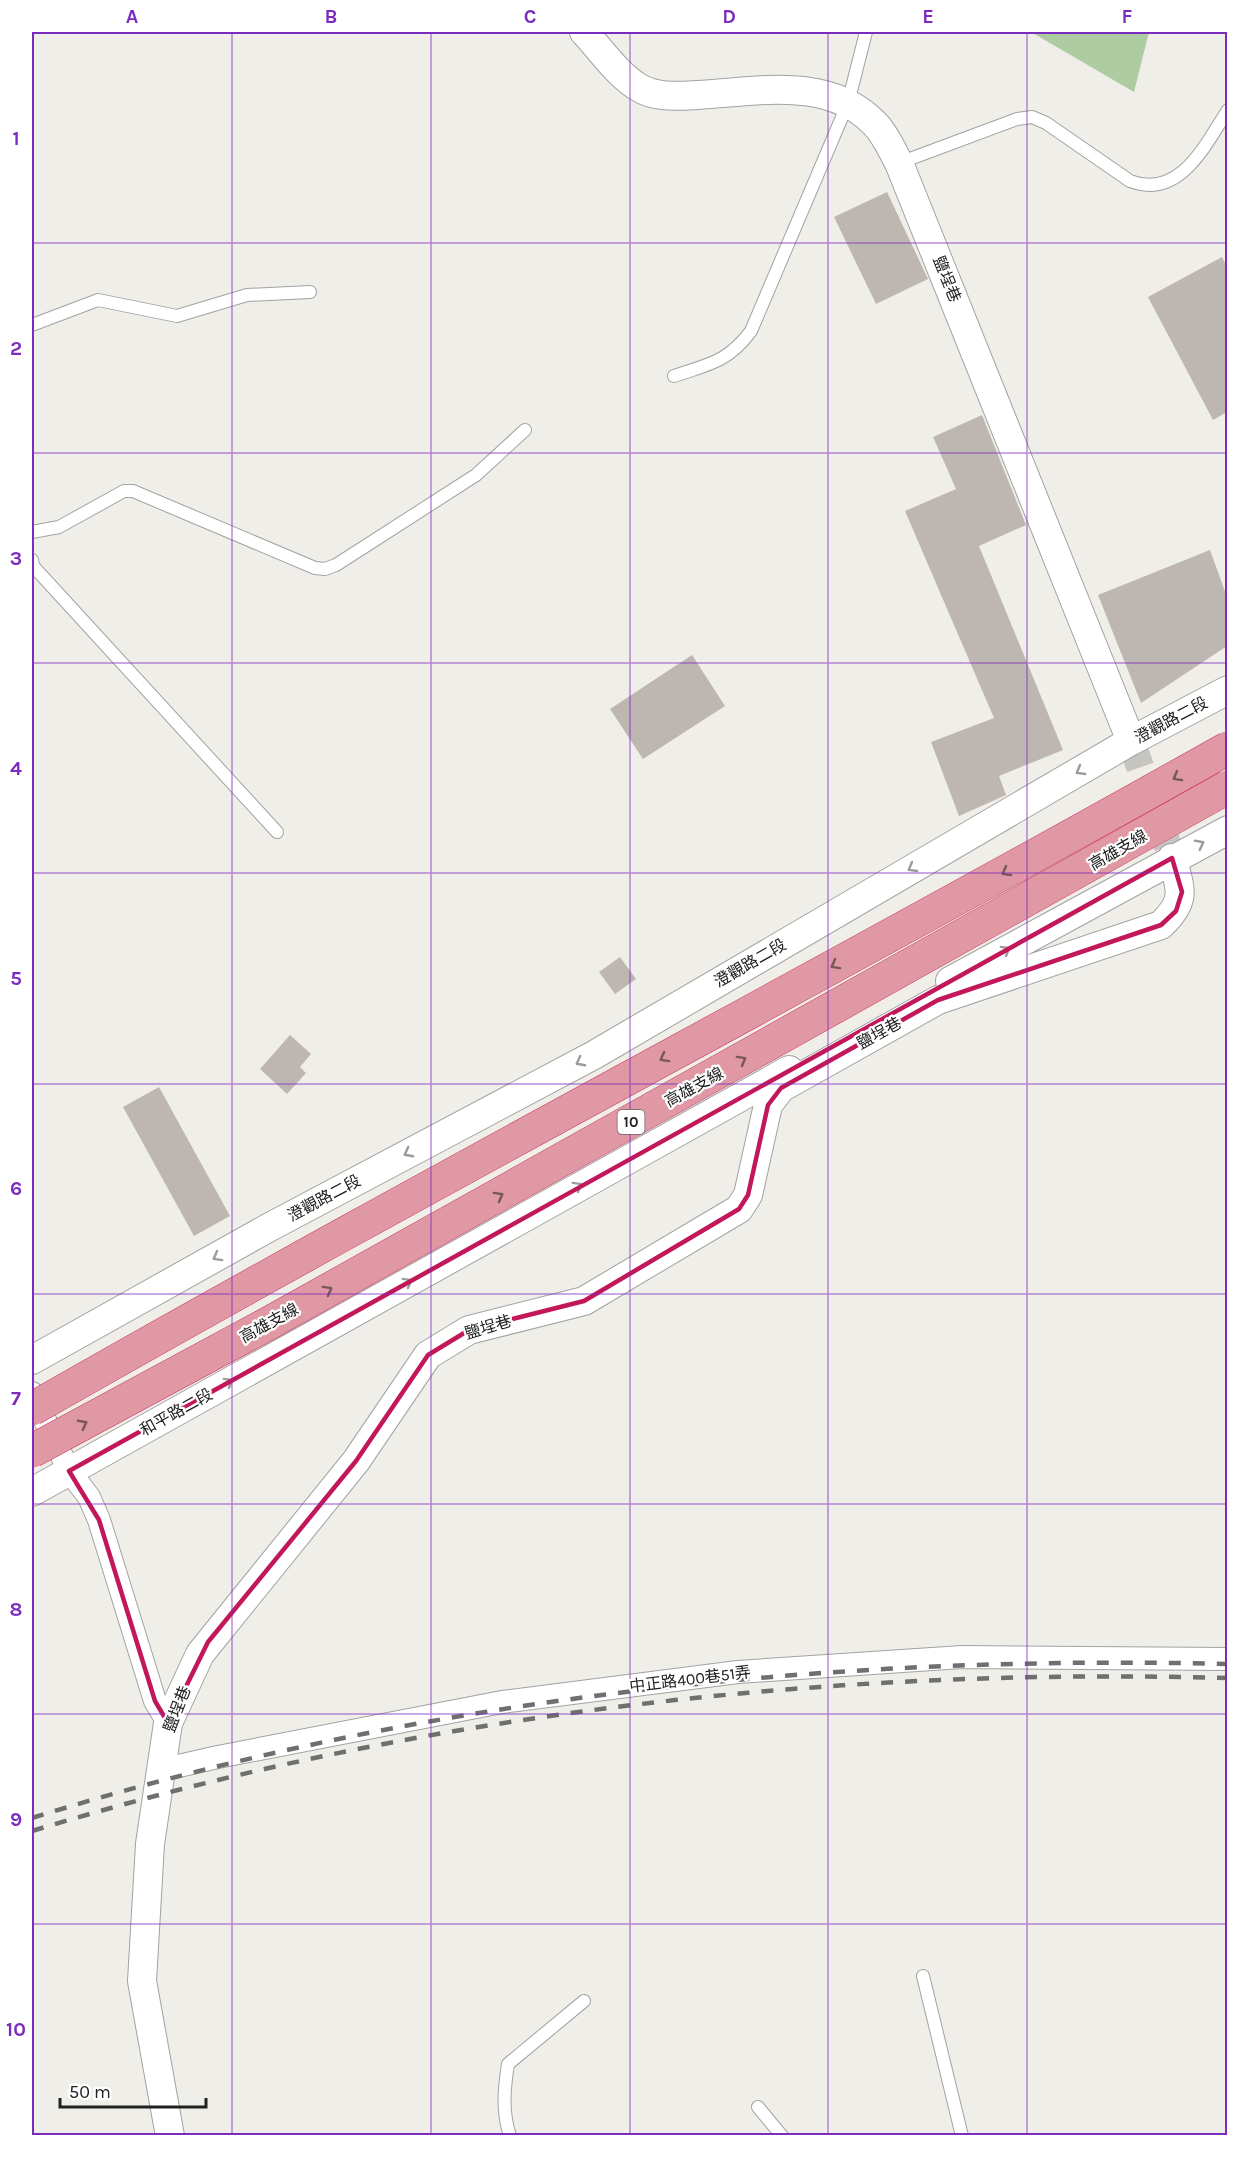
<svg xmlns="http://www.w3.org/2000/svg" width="1259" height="2167" viewBox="0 0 1259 2167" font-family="Karla,'Noto Sans TC',sans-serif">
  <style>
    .forest { fill: #adcca1 }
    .building { fill: #beb7b1 }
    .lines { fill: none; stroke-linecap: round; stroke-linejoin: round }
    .tertiary-tunnel { stroke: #c7c5c0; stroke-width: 28; stroke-dasharray: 28 14; stroke-linecap: butt }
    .service-casing { stroke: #a2a2a2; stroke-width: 14 }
    .minor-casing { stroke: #a2a2a2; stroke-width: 24 }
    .tertiary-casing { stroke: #a2a2a2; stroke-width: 30 }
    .service { stroke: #fff; stroke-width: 12 }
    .minor { stroke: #fff; stroke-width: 22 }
    .tertiary { stroke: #fff; stroke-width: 28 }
    .rail { stroke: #6f6f6f; stroke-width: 4.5; stroke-dasharray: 12 12; stroke-linecap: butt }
    .motorway-bridge-casing { stroke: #cc3868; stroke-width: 34; stroke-linecap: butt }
    .motorway-bridge { stroke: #e098a4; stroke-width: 33 }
    .oneway { stroke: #9b9b9b }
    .oneway2 { stroke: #77575c }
    .marked { fill: none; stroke: #c2185b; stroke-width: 4.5; stroke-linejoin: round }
    .grid { fill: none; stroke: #7b2cbf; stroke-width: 1.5; stroke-opacity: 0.55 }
    .labels { text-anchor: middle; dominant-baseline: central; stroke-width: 4.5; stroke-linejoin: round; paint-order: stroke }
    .shield { fill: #fff; stroke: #646464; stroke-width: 1.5 }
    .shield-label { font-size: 15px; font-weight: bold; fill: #212121 }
    .street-label { font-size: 16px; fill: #212121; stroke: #fff }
    .neatline { fill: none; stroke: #7b2cbf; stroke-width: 2 }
    .grid-label { font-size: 20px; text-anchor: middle; font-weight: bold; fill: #7b2cbf }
  </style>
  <rect width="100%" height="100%" fill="#f0eee8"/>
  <!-- forest -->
  <path class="forest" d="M1031,32h118l-15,60z"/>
  <!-- building -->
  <path class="building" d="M887,192l41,87 -52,25 -42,-87z
    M1222,257l5,10v145l-14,8 -65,-123z
    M982,415l44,110 -47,21 84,204 -64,26 7,19 -47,21 -28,-74 63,-24 -89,-207 51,-22 -23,-52z
    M1210,550l17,47v49l-86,57 -43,-108z
    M692,655l33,51 -82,53 -33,-50z
    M620,957l16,22 -21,15 -16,-22z
    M290,1035l21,19 -11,13 6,6 -19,21 -27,-25z
    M159,1087l71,129 -36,20 -71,-129z"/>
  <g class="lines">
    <!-- tertiary-tunnel -->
    <path class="tertiary-tunnel" d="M1131,741l41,117"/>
    <!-- service casing -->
    <g class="service-casing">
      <path id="service" d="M899,163l118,-44 15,-2 14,6 84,58c50,19 75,-36 98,-71
        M32,325l66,-25 79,16 70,-21 63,-3
        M674,376c35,-12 54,-14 77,-45l97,-228 18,-71
        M32,532l27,-5 65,-36h9l182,77 10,1 11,-4 140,-90 49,-45
        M32,560l1,6 244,266
        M923,1976l39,160
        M758,2107l24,29
        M510,2136c-8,-25 -6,-46 -2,-72l76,-63"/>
    </g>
    <!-- minor casing -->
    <g class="minor-casing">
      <path id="minor" d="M32,1393l37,78 20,26 10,23 56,181 13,22
        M161,1770l57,-13 284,-55 236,-30 224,-15 266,2"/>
    </g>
    <!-- tertiary casing -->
    <g class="tertiary-casing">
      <path id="tertiary" d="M584,32c17,18 33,42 54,55 17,11 40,9 59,8 60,-3 131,-20 178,29 10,10 17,26 24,39l232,578
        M950,981l278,-151
        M32,1360l236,-132 326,-173 537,-314 97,-51
        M32,1492l757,-422
        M170,2136l-28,-155 8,-137 18,-121 32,-69 156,-193 72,-106 41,-25 115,-29 155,-92 9,-14 20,-90 13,-17 157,-88 223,-75c26,-25 20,-35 11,-67"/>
    </g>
    <!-- service -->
    <use href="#service" class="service"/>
    <!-- minor -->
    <use href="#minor" class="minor"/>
    <!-- tertiary -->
    <use href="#tertiary" class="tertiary"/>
    <!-- rail -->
    <path class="rail" d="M32,1818c385,-120 793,-164 1196,-154
      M32,1831c386,-118 793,-164 1196,-153"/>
    <!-- motorway-bridge casing -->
    <g class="motorway-bridge-casing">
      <path id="motorway-bridge" d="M32,1409c395,-226 799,-437 1196,-661
        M32,1451l239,-129 957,-535"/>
    </g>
    <!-- motorway-bridge -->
    <use href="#motorway-bridge" class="motorway-bridge"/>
  </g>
  <!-- one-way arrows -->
  <defs><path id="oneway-chevron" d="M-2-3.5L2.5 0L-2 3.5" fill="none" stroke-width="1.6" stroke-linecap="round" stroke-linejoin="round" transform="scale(1.5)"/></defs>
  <g class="oneway">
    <use href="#oneway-chevron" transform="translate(1080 771) rotate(150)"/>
    <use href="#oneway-chevron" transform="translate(1200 844) rotate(-27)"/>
    <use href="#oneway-chevron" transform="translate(912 868) rotate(150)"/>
    <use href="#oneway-chevron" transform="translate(1006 950) rotate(-29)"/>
    <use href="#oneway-chevron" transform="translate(580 1062) rotate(152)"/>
    <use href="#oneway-chevron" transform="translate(408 1153) rotate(152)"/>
    <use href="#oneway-chevron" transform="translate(578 1186) rotate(-29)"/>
    <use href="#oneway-chevron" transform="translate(217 1257) rotate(151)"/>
    <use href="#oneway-chevron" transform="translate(408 1282) rotate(-29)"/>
    <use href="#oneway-chevron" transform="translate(229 1382) rotate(-29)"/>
  </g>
  <g class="oneway2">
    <use href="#oneway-chevron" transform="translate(1177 777) rotate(151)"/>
    <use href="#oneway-chevron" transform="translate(1006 872) rotate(151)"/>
    <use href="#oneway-chevron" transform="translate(835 965) rotate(151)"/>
    <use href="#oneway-chevron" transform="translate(664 1058) rotate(151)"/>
    <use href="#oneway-chevron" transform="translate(742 1060) rotate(-29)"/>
    <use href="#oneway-chevron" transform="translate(499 1196) rotate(-29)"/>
    <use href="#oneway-chevron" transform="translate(328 1290) rotate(-29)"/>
    <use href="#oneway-chevron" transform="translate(83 1424) rotate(-28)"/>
  </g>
  <!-- marked area -->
  <path class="marked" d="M1172,858l10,34 -6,19 -15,14 -223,75 -157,88 -13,17 -20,90 -9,14 -155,92 -115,29 -41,25 -72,106 -148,181 -40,81 -13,-22 -56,-181 -30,-49z"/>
  <!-- grid -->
  <path class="grid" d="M232,32v2104M431,32v2104M630,32v2104M828,32v2104M1027,32v2104M32,243h1196M32,453h1196M32,663h1196M32,873h1196M32,1084h1196M32,1294h1196M32,1504h1196M32,1714h1196M32,1924h1196"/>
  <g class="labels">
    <!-- shield labels -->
    <rect class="shield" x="617.5" y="1110" width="27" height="24" rx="4.5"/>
    <g class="shield-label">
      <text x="631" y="1122">10</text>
    </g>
    <!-- street labels -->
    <g class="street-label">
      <text transform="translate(947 279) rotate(68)">鹽埕巷</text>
      <text transform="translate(1171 720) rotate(-28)">澄觀路二段</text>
      <text transform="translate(1118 850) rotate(-30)">高雄支線</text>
      <text transform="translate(750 963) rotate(-30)">澄觀路二段</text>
      <text transform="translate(879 1033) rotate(-29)">鹽埕巷</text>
      <text transform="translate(694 1087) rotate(-29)">高雄支線</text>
      <text transform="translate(324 1198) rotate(-28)">澄觀路二段</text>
      <text transform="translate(269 1323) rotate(-29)">高雄支線</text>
      <text transform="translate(488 1327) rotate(-17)">鹽埕巷</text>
      <text transform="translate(176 1412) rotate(-29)">和平路二段</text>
      <text transform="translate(690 1679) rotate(-7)">中正路400巷51弄</text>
      <text transform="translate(177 1709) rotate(-69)">鹽埕巷</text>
    </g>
  </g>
  <!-- border -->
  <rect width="1259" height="2167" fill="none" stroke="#ffffff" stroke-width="66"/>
  <!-- scale -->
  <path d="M60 2098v9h146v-9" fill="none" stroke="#212121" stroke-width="3"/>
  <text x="69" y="2098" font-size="18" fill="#212121" stroke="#ffffff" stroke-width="4.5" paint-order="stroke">50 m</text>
  <rect x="33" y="33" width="1193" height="2101" class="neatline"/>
  <g class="grid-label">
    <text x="132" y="23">A</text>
    <text x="331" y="23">B</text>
    <text x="530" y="23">C</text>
    <text x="729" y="23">D</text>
    <text x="928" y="23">E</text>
    <text x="1127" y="23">F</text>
    <text x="16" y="145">1</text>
    <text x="16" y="355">2</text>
    <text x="16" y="565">3</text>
    <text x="16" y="775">4</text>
    <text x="16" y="985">5</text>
    <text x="16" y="1195">6</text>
    <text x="16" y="1405">7</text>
    <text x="16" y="1616">8</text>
    <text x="16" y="1826">9</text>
    <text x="16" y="2036">10</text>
  </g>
</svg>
